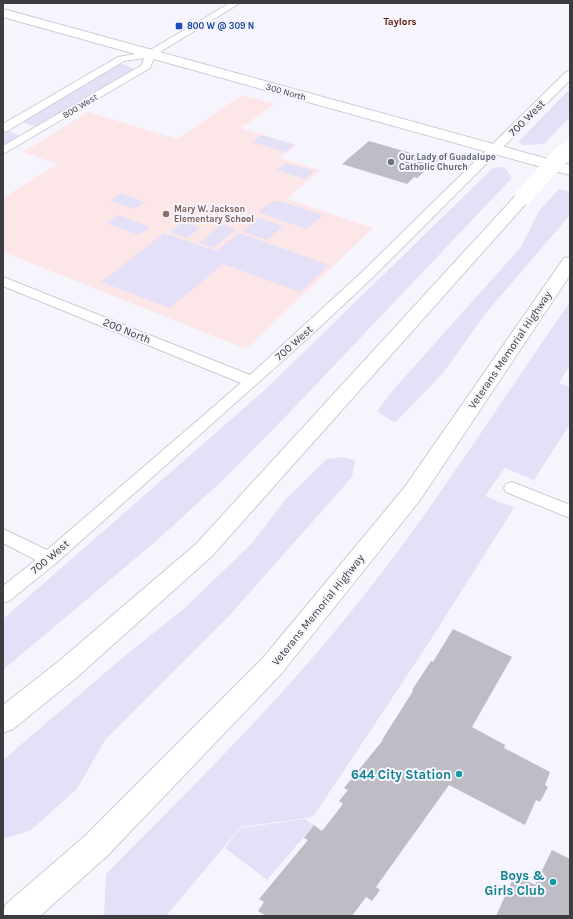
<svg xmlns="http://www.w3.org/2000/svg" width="573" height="919" viewBox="0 0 573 919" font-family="Karla,sans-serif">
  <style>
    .education { fill: #fce6e8 }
    .green { fill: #e3e0f8 }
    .building { fill: #bebdc6 }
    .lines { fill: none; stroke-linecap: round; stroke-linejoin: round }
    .street-casing { stroke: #cdccd6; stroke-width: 2 }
    .secondary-casing { stroke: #cdccd6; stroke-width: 2 }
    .highway-casing { stroke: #cdccd6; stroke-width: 2 }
    .street { fill: #fff; fill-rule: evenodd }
    .secondary { fill: #fff; fill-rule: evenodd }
    .highway { fill: #fff; fill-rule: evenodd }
    .highway-bridge-far1-casing { stroke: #cdccd6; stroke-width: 14; stroke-linecap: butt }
    .highway-bridge-casing { stroke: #cdccd6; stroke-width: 18; stroke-linecap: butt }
    .highway-bridge-far1 { stroke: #fff; stroke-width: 14 }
    .highway-bridge { stroke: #fff; stroke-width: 18 }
    .transit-dot { fill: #1a4fb4; stroke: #f6f5fe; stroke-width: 1.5 }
    .worship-dot { fill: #6b7280; stroke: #f6f5fe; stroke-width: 1.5 }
    .education-dot { fill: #8d6e63; stroke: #f6f5fe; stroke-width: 1.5 }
    .culture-dot { fill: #0f9aa8; stroke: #f6f5fe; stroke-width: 1.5 }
    .labels { text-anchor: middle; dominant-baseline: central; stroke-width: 4; stroke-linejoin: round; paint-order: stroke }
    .far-transit-label { font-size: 9px; font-weight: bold; fill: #164399; stroke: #f6f5fe; text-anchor: start }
    .far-street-label { font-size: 9px; fill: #3d3c40; stroke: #f6f5fe }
    .far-worship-label { font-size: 9px; font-weight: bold; fill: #5b616d; stroke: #f6f5fe; text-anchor: start }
    .far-education-label { font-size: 9px; font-weight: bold; fill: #785e54; stroke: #f6f5fe; text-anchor: start }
    .far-neighbourhood-label { font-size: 10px; font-weight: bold; fill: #591706; stroke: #f6f5fe }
    .street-label { font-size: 11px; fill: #3d3c40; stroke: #f6f5fe }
    .near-culture-label { font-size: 13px; font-weight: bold; fill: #0d838f; stroke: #f6f5fe; text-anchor: end }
  </style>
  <rect width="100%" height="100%" fill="#f6f5fe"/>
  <!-- education -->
  <path class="education" d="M242,95l33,9 -34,24 56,17 -17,13 40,12 -33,29 86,29 -127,121 -243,-97v-54l54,-34 -34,-12 65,-40 89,27z"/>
  <!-- green -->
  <path class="green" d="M117,64h6l12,5 -96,57h-6l-11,-4 -1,-1z
    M570,89v28l-26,27 -21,1 -5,-3z
    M3,131h6l11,5 -17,12z
    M261,135l33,10 -9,7 -33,-10z
    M286,163l28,8 -9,8 -28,-9z
    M504,167l8,11 -221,233 -69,70 -67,61 -152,128v-51l265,-232 225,-219z
    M559,189l11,3v23l-85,99 -42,59 -48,50 -18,-12 17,-22 127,-142 18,-36z
    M120,193l25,9 -10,7 -25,-8z
    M279,201l44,14 -16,14 -49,-17 13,-10z
    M118,215l32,12 -11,8 -32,-12z
    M259,218l24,8 -16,14 -25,-9z
    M183,222l17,6 -13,10 -17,-6z
    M222,224l14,5 -23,19 -14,-5z
    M164,233l52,18 23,-18 90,32 -29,27 -77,-28 -53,44 -69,-26z
    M570,302v63l-11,18 11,4v37l-36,56 -29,-12 -20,28 29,12 -86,136 -115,173 -72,10 -75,89h-62l2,-42c78,-79 158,-157 229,-243 87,-103 158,-219 235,-329z
    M343,457l12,3 -3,17 -122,138 -125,125 -28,49 -46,41 -28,9v-79l124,-106 60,-48 65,-63 33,-43 42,-41z
    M305,819l9,6 -47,55 -42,-32 16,-20z"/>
  <!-- building -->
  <path class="building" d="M369,141l45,13 25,5 -13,13 -1,-1 -8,7 -3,-1 -7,7 -65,-20z
    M453,629l59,28 -40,70 33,18 -1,3 46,24 -5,13 3,2 -8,15 -4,-2 -11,25 -76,-40 -73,102 4,3 -8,11 -6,-4 -14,19h-86l-8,-5 6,-9 -5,-3 49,-59 -4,-2 10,-13 8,6 21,-27 -4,-3 9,-11 -4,-2 39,-48h-1l31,-49 -1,-1 19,-29 2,1z
    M552,850l18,9v57h-74l19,-42 20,11z"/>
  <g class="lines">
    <!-- street casing -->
    <g class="street-casing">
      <path id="street" d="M230,3h10l-85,52 -5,13 -147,86v-8l139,-81 2,-7 -20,3 -117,70 -4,1v-8l115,-67 29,-5z
        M570,71v9l-199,199 -63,59 -253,226 -46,37 -6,2v-17l33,-26 -33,-17v-14l44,21 194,-167 -238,-97v-9l247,98 111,-102 205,-201z
        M512,482l58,23v13l-64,-26 -2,-4 2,-4z"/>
    </g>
    <!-- secondary casing -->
    <g class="secondary-casing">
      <path id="secondary" d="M3,9l567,156v10l-567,-158z"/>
    </g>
    <!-- highway casing -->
    <g class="highway-casing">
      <path id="highway" d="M524,191l6,2 2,3 -2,3 -318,357 -136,122 -63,51 -10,4v-28l55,-43 138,-118 322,-351z
        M570,257v18l-150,225 -139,174 -174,182 -67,60h-37l2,-11 80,-69 178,-178 141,-170 160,-230z"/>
    </g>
    <!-- street -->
    <use href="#street" class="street"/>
    <!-- secondary -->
    <use href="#secondary" class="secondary"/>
    <!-- highway -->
    <use href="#highway" class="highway"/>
    <!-- highway-bridge-far1 casing -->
    <g class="highway-bridge-far1-casing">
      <path id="highway-bridge-far1" d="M562,155l8,-9"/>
    </g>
    <!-- highway-bridge casing -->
    <g class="highway-bridge-casing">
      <path id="highway-bridge" d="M524,196l38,-42"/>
    </g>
    <!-- highway-bridge-far1 -->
    <use href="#highway-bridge-far1" class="highway-bridge-far1"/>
    <!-- highway-bridge -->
    <use href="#highway-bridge" class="highway-bridge"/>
  </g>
  <!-- markers -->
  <rect class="transit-dot" x="175" y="22" width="8" height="8" rx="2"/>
  <circle class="worship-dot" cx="391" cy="162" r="4"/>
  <circle class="education-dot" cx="166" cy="214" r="4"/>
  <g class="culture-dot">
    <circle cx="459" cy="774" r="4"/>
    <circle cx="553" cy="882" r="4"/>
  </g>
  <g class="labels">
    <!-- far-transit labels -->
    <g class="far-transit-label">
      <text x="187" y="26">800 W @ 309 N</text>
    </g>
    <!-- far-street labels -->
    <g class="far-street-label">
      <text transform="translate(286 92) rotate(16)">300 North</text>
      <text transform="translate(80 106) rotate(-31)">800 West</text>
    </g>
    <!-- far-worship labels -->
    <g class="far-worship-label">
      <text x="399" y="157">Our Lady of Guadalupe<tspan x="399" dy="10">Catholic Church</tspan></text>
    </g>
    <!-- far-education labels -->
    <g class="far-education-label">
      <text x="174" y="209">Mary W. Jackson<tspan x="174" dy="10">Elementary School</tspan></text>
    </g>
    <!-- far-neighbourhood labels -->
    <g class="far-neighbourhood-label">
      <text x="400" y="22">Taylors</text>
    </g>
    <!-- street labels -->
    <g class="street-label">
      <text transform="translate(527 118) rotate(-45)">700 West</text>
      <text transform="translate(127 331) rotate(22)">200 North</text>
      <text transform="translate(294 343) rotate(-42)">700 West</text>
      <text transform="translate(510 350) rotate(-56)">Veterans Memorial Highway</text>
      <text transform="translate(50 557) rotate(-40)">700 West</text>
      <text transform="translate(318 610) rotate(-51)">Veterans Memorial Highway</text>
    </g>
    <!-- near-culture labels -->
    <g class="near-culture-label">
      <text x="451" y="774">644 City Station</text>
      <text x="545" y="875">Boys &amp;<tspan x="545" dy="15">Girls Club</tspan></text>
    </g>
  </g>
  <!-- border -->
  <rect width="573" height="919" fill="none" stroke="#3d3c40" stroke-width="8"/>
</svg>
